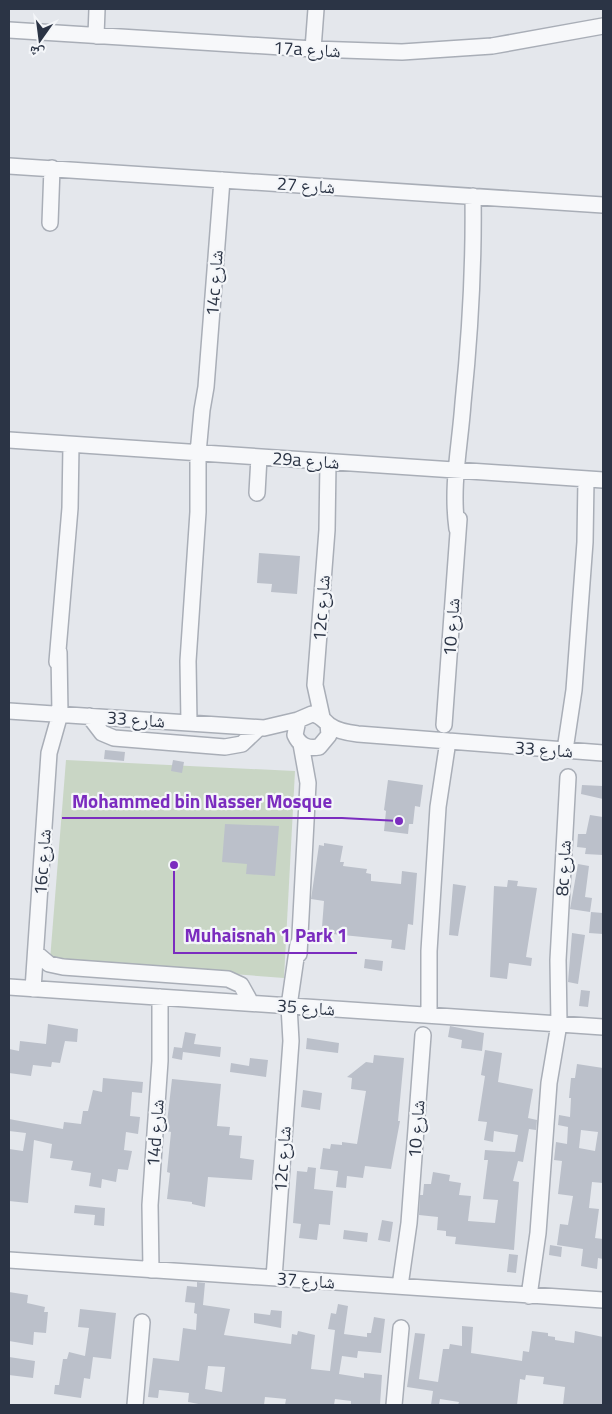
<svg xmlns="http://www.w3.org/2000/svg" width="612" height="1414" viewBox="0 0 612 1414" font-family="'Titillium Web','Noto Naskh Arabic',sans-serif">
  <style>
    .green { fill: #c9d6c5 }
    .building { fill: #bbc0ca; fill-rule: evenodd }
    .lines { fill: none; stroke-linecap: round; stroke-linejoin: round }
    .minor-casing { stroke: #a9aeb7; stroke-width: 18 }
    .minor { stroke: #f7f8fa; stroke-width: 15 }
    .labels { text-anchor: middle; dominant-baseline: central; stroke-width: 4.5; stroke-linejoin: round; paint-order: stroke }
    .street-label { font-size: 18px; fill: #2b3445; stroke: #f4f6f9 }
    .leader { fill: none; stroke: #7b2cbf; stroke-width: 2 }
    .callout-dot { fill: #7b2cbf; stroke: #f4f6f9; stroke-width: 2 }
    .callout-label { font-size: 19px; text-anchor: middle; font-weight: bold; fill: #7b2cbf; stroke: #f4f6f9; stroke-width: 4.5; stroke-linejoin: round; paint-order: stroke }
  </style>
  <rect width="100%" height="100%" fill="#e4e7ec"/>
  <!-- green -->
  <path class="green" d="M66,760l229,11 -11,207 -234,-18z"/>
  <!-- building -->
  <path class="building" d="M259,553l41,3 -3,38 -26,-2 1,-8 -15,-1z
    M105,750l20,2 -1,9 -20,-2z
    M173,760l11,2 -2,11 -11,-2z
    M388,780l35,5 -3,22 -5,-1 -2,18h-4l-1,10 -24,-3 2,-20 -2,-1z
    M582,785l21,1v13l-22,-5z
    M590,815l13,2v38l-18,-1 1,-6 -9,-1 1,-13h8z
    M225,824l54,2 -4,50 -29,-2 1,-10 -25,-2z
    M324,843l19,3 -3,16h4l-1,4 24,3 -1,4 5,1v7l30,3 1,-13 15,2 -4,52 -5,-1 -3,26 -14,-2 1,-8 -59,-6 -1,7 -11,-1 3,-39 -13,-2 8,-54 5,1z
    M578,864l11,2 -4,31 7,1 -2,14 -20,-3z
    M508,880l10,1 -1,5 20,2 -11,69 6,1 -1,8 -22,-3 -2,16 -17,-2 4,-91 13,1z
    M453,884l13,2 -8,50 -9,-1z
    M591,912l12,1v21l-14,-1z
    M572,933l13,2 -7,49 -10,-2z
    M365,959l18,2 -1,10 -18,-3z
    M581,990l9,1 -2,16 -9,-1z
    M48,1024l30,5 -1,13 -12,-1 -5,22 -8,-1 -1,5 -18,-2 -2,11 -22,-3v-24l10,2 1,-10 26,3z
    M450,1026l34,7 -2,18 -21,-3 1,-8 -14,-3z
    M185,1032l11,2 -2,10 27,3 -1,10 -37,-5 -1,8 -10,-2 2,-11 8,1z
    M307,1038l32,5 -1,10 -32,-4z
    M485,1050l17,3 -4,29 35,7 -5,29 9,2 -1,10 -7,-1 -6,33 -5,-1 -5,20 6,1 -5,68 -59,-6 1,-7 -10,-1v-5l-9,-1 1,-13 -19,-2 1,-20h3l1,-11h7l2,-12 17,3 -1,6 12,2 -2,12 12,1 -3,25 27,2 3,-23 -15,-1 5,-39h-4l1,-10 30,2 3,-17 -24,-4 -1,11 -9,-2 3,-18 -9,-1 7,-45 -4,-1z
    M374,1055l30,3 -6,63h2l-9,48 -26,-3 -2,12 -16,-2 -1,12 -10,-1 2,-16 -18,-2 3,-21 7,1 1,-5 11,1v-3l15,2 9,-53 -15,-2 1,-11 -5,-1 19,-15 7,1z
    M250,1058l18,2 -2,17 -36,-5 1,-9 18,3z
    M577,1064l26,4v115l-11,-1 -3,26 10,1 -4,29 8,1v20l-5,-1 -1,11 -16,-3 2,-17 -26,-4 3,-21 8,1 5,-29 -15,-2 4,-33 -8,-1 2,-18 11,2 1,-17 -10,-2 1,-10 11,2 1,-19h-2l2,-20h4zM581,1130l17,2 -3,19 -16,-3z
    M103,1078l40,4 -1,11 -10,-1 -2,24 10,1 -2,17 -12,-2 -2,18 8,1 -4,19 -10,-1 -2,13 -14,-3 -1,9 -12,-2 2,-13 -20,-3 2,-9 -23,-3 2,-14 -18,-4 -6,63 -19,-2v-52l14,2 3,-18 -17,-2v-12l54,10 1,-7 17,2 2,-13h5l5,-21 9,2z
    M172,1079l49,5 -4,42 13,1 -1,8 13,1 -2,22 14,2 -2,20 -44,-3 -3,30 -13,-3v-2l-25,-3 3,-26 -3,-1 4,-40 -5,-1z
    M303,1090l19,3 -2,17 -19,-3z
    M308,1167l8,1 -2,21 19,2 -3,34 -11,-1 -2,16 -18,-2 2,-14 -8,-1 4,-52 10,1z
    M75,1205l30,3 -1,18 -10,-1 1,-10 -21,-2z
    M382,1220l11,2 -3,20 -12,-2z
    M344,1230l24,3 -1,9 -24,-3z
    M550,1245l12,2 -1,10 -12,-2z
    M509,1254l9,1 -2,18 -9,-1z
    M197,1282l8,1 -2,22 27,4 -6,26 67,9 1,-10 5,1 1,-4 17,4 -4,34 19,2 5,-41 -7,-1 3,-16 5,1 2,-10 10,2 -4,28 23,3v-4h4l3,-16 11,2 -4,34 -23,-2 -1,7 -15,-2 -3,18 25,4v-5l18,2 -2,30h-29v-4l-16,-2 -1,6h-49l1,-6 -21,-2 -1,8h-60l-16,-3 1,-9 -30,-3 -1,8 -10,-1 5,-39 26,3 4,-33 13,2 1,-16 -3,-1 1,-10 -10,-1 2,-16 10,1zM208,1366l17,1 -3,25 -17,-3z
    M9,1292l19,3 -1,8 18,4 -1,5h4l-2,21 -12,-1 -1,13 -24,-4z
    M80,1309l36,4 -5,46 -18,-2 -3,22 -6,-1 -3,20 -27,-4 1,-9h4l4,-26h4l2,-7 16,4 4,-28 -11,-1z
    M271,1310l11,1 -1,17 -27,-5v-10l16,2z
    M462,1326l11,1 -2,26 51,8 1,-10 6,1 3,-21 16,2v3l7,1v3l19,3 1,-12 28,6v68h-40l2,-18 -22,-3 1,-7 -18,-2 -1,5 -5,-1 -3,26h-59l1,-3 -19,-3 -1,6h-8l2,-14 -26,-4 8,-54 10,1 -6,45 19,3 5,-33h6l1,-5 12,2z
    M9,1357l26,4 -2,17 -24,-3z"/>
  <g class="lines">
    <!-- minor casing -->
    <g class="minor-casing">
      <path id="minor" d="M9,30l304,19 89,3 90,-6 111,-20
        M96,36l1,-27
        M313,49l3,-40
        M9,166l594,39
        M50,223l2,-55
        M9,440l594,40
        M257,493l2,-36
        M457,529c-6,-44 3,-83 6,-126 7,-68 11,-138 10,-207
        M57,662l13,-154 1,-63
        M9,711l255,17 34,-8
        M89,716l13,17 12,5 111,9 17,-3 17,-16
        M322,717l-7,-32 12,-155 1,-68
        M189,723l-1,-62 10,-149v-59l4,-43 4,-23 16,-207
        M328,724l1,11 -10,12c-11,2 -19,-1 -24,-12l3,-15 14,-6c9,1 11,6 17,11 8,6 20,8 29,9l245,19
        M444,725l15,-206
        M565,750l9,-60 11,-148 1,-63
        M36,953l13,11 14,3 165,12 13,6 10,18
        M299,954l9,-171 -7,-39
        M9,987l594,40
        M33,989l16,-236 11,-39 -1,-62
        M429,1015v-64l9,-144 10,-66
        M9,1260l594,40
        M151,1270l-1,-65 10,-144v-64
        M274,1278l17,-237 -2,-35 9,-62
        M400,1286l9,-63 14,-188
        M529,1296l9,-63 11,-150 10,-59 -1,-64 10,-183
        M135,1405l7,-83
        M394,1405l7,-77"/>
    </g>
    <!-- minor -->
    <use href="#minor" class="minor"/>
  </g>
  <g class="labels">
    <!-- street labels -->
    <g class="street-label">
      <text transform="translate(307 49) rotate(3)">17a شارع</text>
      <text transform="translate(306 185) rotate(4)">شارع 27</text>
      <text transform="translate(214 283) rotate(-86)">14c شارع</text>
      <text transform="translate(306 460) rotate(4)">29a شارع</text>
      <text transform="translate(321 608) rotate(-86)">12c شارع</text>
      <text transform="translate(451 627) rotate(-86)">شارع 10</text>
      <text transform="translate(136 719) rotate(4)">شارع 33</text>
      <text transform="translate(544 749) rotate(4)">شارع 33</text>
      <text transform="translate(42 862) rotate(-86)">16c شارع</text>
      <text transform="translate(563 868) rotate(-87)">8c شارع</text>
      <text transform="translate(306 1007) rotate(4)">شارع 35</text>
      <text transform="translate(416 1129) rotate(-86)">شارع 10</text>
      <text transform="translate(155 1133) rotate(-86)">14d شارع</text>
      <text transform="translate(282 1159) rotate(-86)">12c شارع</text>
      <text transform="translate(306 1280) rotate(4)">شارع 37</text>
    </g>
  </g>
  <!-- callouts -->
  <path class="leader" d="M399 821L342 818H62M174 865L174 953H357"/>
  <g class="callout-dot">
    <circle cx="399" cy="821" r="5"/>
    <circle cx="174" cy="865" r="5"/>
  </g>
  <g class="callout-label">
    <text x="202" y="808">Mohammed bin Nasser Mosque</text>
    <text x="266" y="942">Muhaisnah 1 Park 1</text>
  </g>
  <!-- border -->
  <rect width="612" height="1414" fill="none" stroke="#2b3445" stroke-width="20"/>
  <!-- north arrow -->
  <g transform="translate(40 40) rotate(194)" stroke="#f4f6f9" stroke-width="4" paint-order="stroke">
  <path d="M0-4L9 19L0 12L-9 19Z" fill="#2b3445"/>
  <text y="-8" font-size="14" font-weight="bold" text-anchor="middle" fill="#2b3445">ش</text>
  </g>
</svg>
